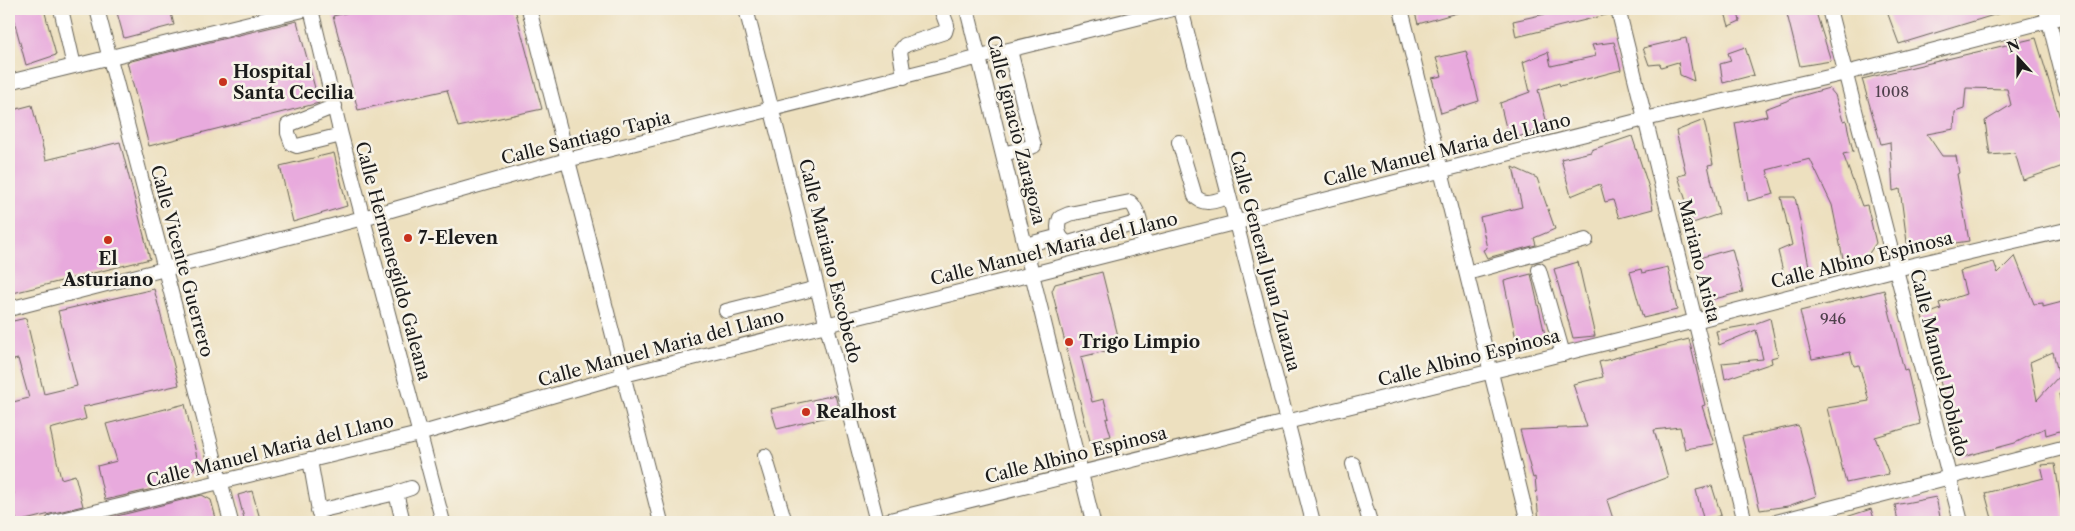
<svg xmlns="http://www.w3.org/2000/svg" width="2075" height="531" viewBox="0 0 2075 531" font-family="'Libre Caslon Text',serif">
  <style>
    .building { fill: #e8aadd; fill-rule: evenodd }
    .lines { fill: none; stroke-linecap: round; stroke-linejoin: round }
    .minor-casing { stroke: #656155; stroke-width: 16 }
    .minor { stroke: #fff; stroke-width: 14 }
    .poi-dot { fill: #c8321e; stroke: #f7f3e8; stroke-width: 2 }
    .labels { text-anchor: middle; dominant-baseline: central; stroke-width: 5; stroke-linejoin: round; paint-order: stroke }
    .number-label { font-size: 15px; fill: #4f404c }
    .poi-label { font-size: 18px; font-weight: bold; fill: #1c1c1c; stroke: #f7f3e8; text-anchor: start }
    .street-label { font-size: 18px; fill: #1c1c1c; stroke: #f7f3e8 }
  </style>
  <rect width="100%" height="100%" fill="#f7f3e8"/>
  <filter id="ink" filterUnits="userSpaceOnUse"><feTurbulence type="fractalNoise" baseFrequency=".02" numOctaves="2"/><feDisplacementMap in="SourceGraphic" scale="10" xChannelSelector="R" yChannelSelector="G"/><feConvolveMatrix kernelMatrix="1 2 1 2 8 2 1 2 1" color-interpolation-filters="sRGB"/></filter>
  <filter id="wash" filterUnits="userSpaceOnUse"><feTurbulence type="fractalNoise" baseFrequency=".0096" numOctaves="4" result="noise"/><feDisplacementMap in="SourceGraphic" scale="20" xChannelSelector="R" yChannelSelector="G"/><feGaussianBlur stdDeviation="1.12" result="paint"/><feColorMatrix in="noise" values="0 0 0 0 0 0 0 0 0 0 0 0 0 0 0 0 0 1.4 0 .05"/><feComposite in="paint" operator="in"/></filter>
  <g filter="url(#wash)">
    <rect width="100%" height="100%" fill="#ede0bf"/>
    <g id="blocks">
      <!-- building -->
      <path class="building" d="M11,9h33l12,46 -30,10z
        M116,9h54l4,16 -50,13z
        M362,9h153l27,100 -84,18 -11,-37 -89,20 -25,-94z
        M1414,9h46v3l-42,12z
        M1568,9h41l1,5 -94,23 -3,-16z
        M1724,9h13l3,12 -11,5z
        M1804,9h11l16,52 -31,5 -13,-52z
        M1886,9h121v2l-108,33z
        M297,21l22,82 -170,43 -22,-84z
        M1686,38l8,43 -14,-6 -2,-13 -17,5 -1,-3 -11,1 -6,-17z
        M2036,38l30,100v27l-43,15 -8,-27 -25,2 -5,-34 26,-16 -4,-16 -41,-1 -2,21 -9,3 -1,17 -27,5 15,22h14l3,17 -2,1 12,67 -61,9 -8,-61 -7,2 -3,-49 -9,2 -19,-65z
        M1614,42l7,28 -61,16 -1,-3 -21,7 10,37 -39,13 -9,-37 30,-11 -7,-30 25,-10 3,14 45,-10 -4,-11z
        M1745,47l9,28 -31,8 -3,-19 11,-3 -3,-8z
        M1466,51l13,50 -38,12 -9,-35 10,-2 -6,-18z
        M1829,88l6,7 8,26 3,-1 7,32 -10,2 19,52 5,-1 9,38 -17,25 -16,-9 -11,-54 -22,-46 -43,11 7,24 -26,7 -13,-78 32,-7 -2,-7 32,-12z
        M32,105l14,55 74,-18 30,117 -141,35v-183z
        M1704,120l9,44 -5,1 11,49 -26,9 -15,-47 8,-2 -10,-43z
        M1632,136l17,52 4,21 -34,9 -6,-18 -8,2 -5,-18 -29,12 -10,-37 30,-7v-2z
        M334,153l13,53 -54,16 -13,-56z
        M1513,167l24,11 18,51 -21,9 2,7 -49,13 -4,-8 4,-2 -7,-31 42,-10z
        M1781,197h14l16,79 -25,8 -8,-33 14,-6z
        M1732,249l11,43 -37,9 -11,-42z
        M2015,256l19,48 9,-1v4l23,-6v91l-7,2 7,35 -20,6 -1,-7 -30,15 -56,15 -11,-48 -26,-94 19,-7 -2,-6 27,-9 -6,-23 34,-9 4,11zM2053,352l6,24 -22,24 -7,-38z
        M1578,262l17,74 -22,2 -19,-69z
        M1668,267l9,43 -34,8 -13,-46 11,-3 1,4z
        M1102,272l16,64 -11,2 3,12 -29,7 11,45 12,-3 5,19 -3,1 5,17 -21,5 -38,-150 3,-7z
        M1531,274l15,65 -29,5 -13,-63z
        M154,289l25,96 -96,22 3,12 -36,10 11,50 14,-4 8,31 -66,16 -8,-27 5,-1 -5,-18v-73l20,-5 -11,-39 -9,2v-39l17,-4 18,76 33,-8 -19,-75z
        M1884,290l20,80 3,-1 13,55 -45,13 14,37 -43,9 -19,-75 42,-7 -10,-36 -5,1 -4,-14 -38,7 -12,-48z
        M1770,318l8,38 -7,2 1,5 -47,16 -3,-16 41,-4 -7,-29 -37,15 -3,-14 38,-7z
        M1689,339l16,66 -3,1 12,38 -29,5 -5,-22 -26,3 14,47 -61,23 7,22h-75l-4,-45 -2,1 -13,-48 67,-3 -14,-43 30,-7 -4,-15z
        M835,395l5,19 -63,15 -6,-20z
        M185,404l13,58 -15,20 -78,18 -8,-34 20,-5 -11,-37z
        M1798,425l18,71 -28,10 -28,4 -18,-73z
        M2055,464l9,58h-71l-8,-29 59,-15 -3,-13z
        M1712,486l9,29 -17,7 -8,-32z
        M252,491l9,31h-16l-7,-27z
        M202,495l9,5 6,22h-107l-1,-4z
        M1936,497l5,25h-43l-3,-17z
        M1871,509l4,13h-38v-2z"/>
    </g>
  </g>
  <g filter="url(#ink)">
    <use href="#blocks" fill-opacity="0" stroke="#656155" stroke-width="1"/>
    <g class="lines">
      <!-- minor casing -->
      <g class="minor-casing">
        <path id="minor" d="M61,9l13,57
          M97,9l134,513
          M311,9l30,126 102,387
          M529,9l132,513
          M746,9l131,513
          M967,9l126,513
          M1181,9l132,513
          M1401,9l127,513
          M1618,9l127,513
          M1829,9l132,513
          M2046,9l20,80
          M904,77l-4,-26 5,-6 40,-13 2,-7 -6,-16
          M9,82l298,-73
          M335,106l-47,19v8l4,11 5,2 44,-11
          M1179,142l16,54c9,11 22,4 33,1
          M1003,154l31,-8 -24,-96
          M1139,222l-70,21c-11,-3 -13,-16 -9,-25l9,-4 61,-12c10,8 12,31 15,43
          M1025,245l35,-9
          M1539,270l24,84
          M1467,273l119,-33
          M9,309l354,-91 204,-58 606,-151
          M726,311l91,-23
          M765,456l20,66
          M310,460l11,62
          M1353,464l17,58
          M396,493l15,-5
          M318,511l78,-18 7,29
          M53,522l366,-88 205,-59 408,-101 613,-155 201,-46 220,-57
          M882,522l813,-201 201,-52 170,-39
          M1776,522l290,-75"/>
      </g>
      <!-- minor -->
      <use href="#minor" class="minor"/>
    </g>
  </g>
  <!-- markers -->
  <g class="poi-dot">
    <circle cx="223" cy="82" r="5"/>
    <circle cx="408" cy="238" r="5"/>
    <circle cx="108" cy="240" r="5"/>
    <circle cx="1069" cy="342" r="5"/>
    <circle cx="806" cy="412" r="5"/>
  </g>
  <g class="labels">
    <!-- number labels -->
    <g class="number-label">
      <text x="1892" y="91">1008</text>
      <text x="1833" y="318">946</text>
    </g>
    <!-- poi labels -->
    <g class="poi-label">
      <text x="233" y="72">Hospital<tspan x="233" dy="21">Santa Cecilia</tspan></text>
      <text x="418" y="238">7-Eleven</text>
      <text x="108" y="259" text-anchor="middle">El<tspan x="108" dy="21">Asturiano</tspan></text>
      <text x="1079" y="342">Trigo Limpio</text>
      <text x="816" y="412">Realhost</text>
    </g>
    <!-- street labels -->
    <g class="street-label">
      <text transform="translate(1016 130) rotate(76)">Calle Ignacio Zaragoza</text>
      <text transform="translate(586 138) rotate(-14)">Calle Santiago Tapia</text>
      <text transform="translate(1447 150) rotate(-14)">Calle Manuel Maria del Llano</text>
      <text transform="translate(1054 249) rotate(-14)">Calle Manuel Maria del Llano</text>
      <text transform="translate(1862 260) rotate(-14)">Calle Albino Espinosa</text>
      <text transform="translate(182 261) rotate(75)">Calle Vicente Guerrero</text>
      <text transform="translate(393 261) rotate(75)">Calle Hermenegildo Galeana</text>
      <text transform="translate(830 261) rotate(76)">Calle Mariano Escobedo</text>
      <text transform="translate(1265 261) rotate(75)">Calle General Juan Zuazua</text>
      <text transform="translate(1699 261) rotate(76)">Mariano Arista</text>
      <text transform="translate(661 348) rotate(-15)">Calle Manuel Maria del Llano</text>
      <text transform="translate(1469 358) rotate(-14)">Calle Albino Espinosa</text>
      <text transform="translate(1939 363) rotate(76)">Calle Manuel Doblado</text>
      <text transform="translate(270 451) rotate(-14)">Calle Manuel Maria del Llano</text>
      <text transform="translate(1076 455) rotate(-14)">Calle Albino Espinosa</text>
    </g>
  </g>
  <!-- margin -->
  <rect width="2075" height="531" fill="none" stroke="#f7f3e8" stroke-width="30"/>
  <!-- north arrow -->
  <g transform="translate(2018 58) rotate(339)" stroke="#f7f3e8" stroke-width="4" paint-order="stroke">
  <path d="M0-4L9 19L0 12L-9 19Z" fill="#1c1c1c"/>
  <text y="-8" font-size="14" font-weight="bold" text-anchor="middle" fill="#1c1c1c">N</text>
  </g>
</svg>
